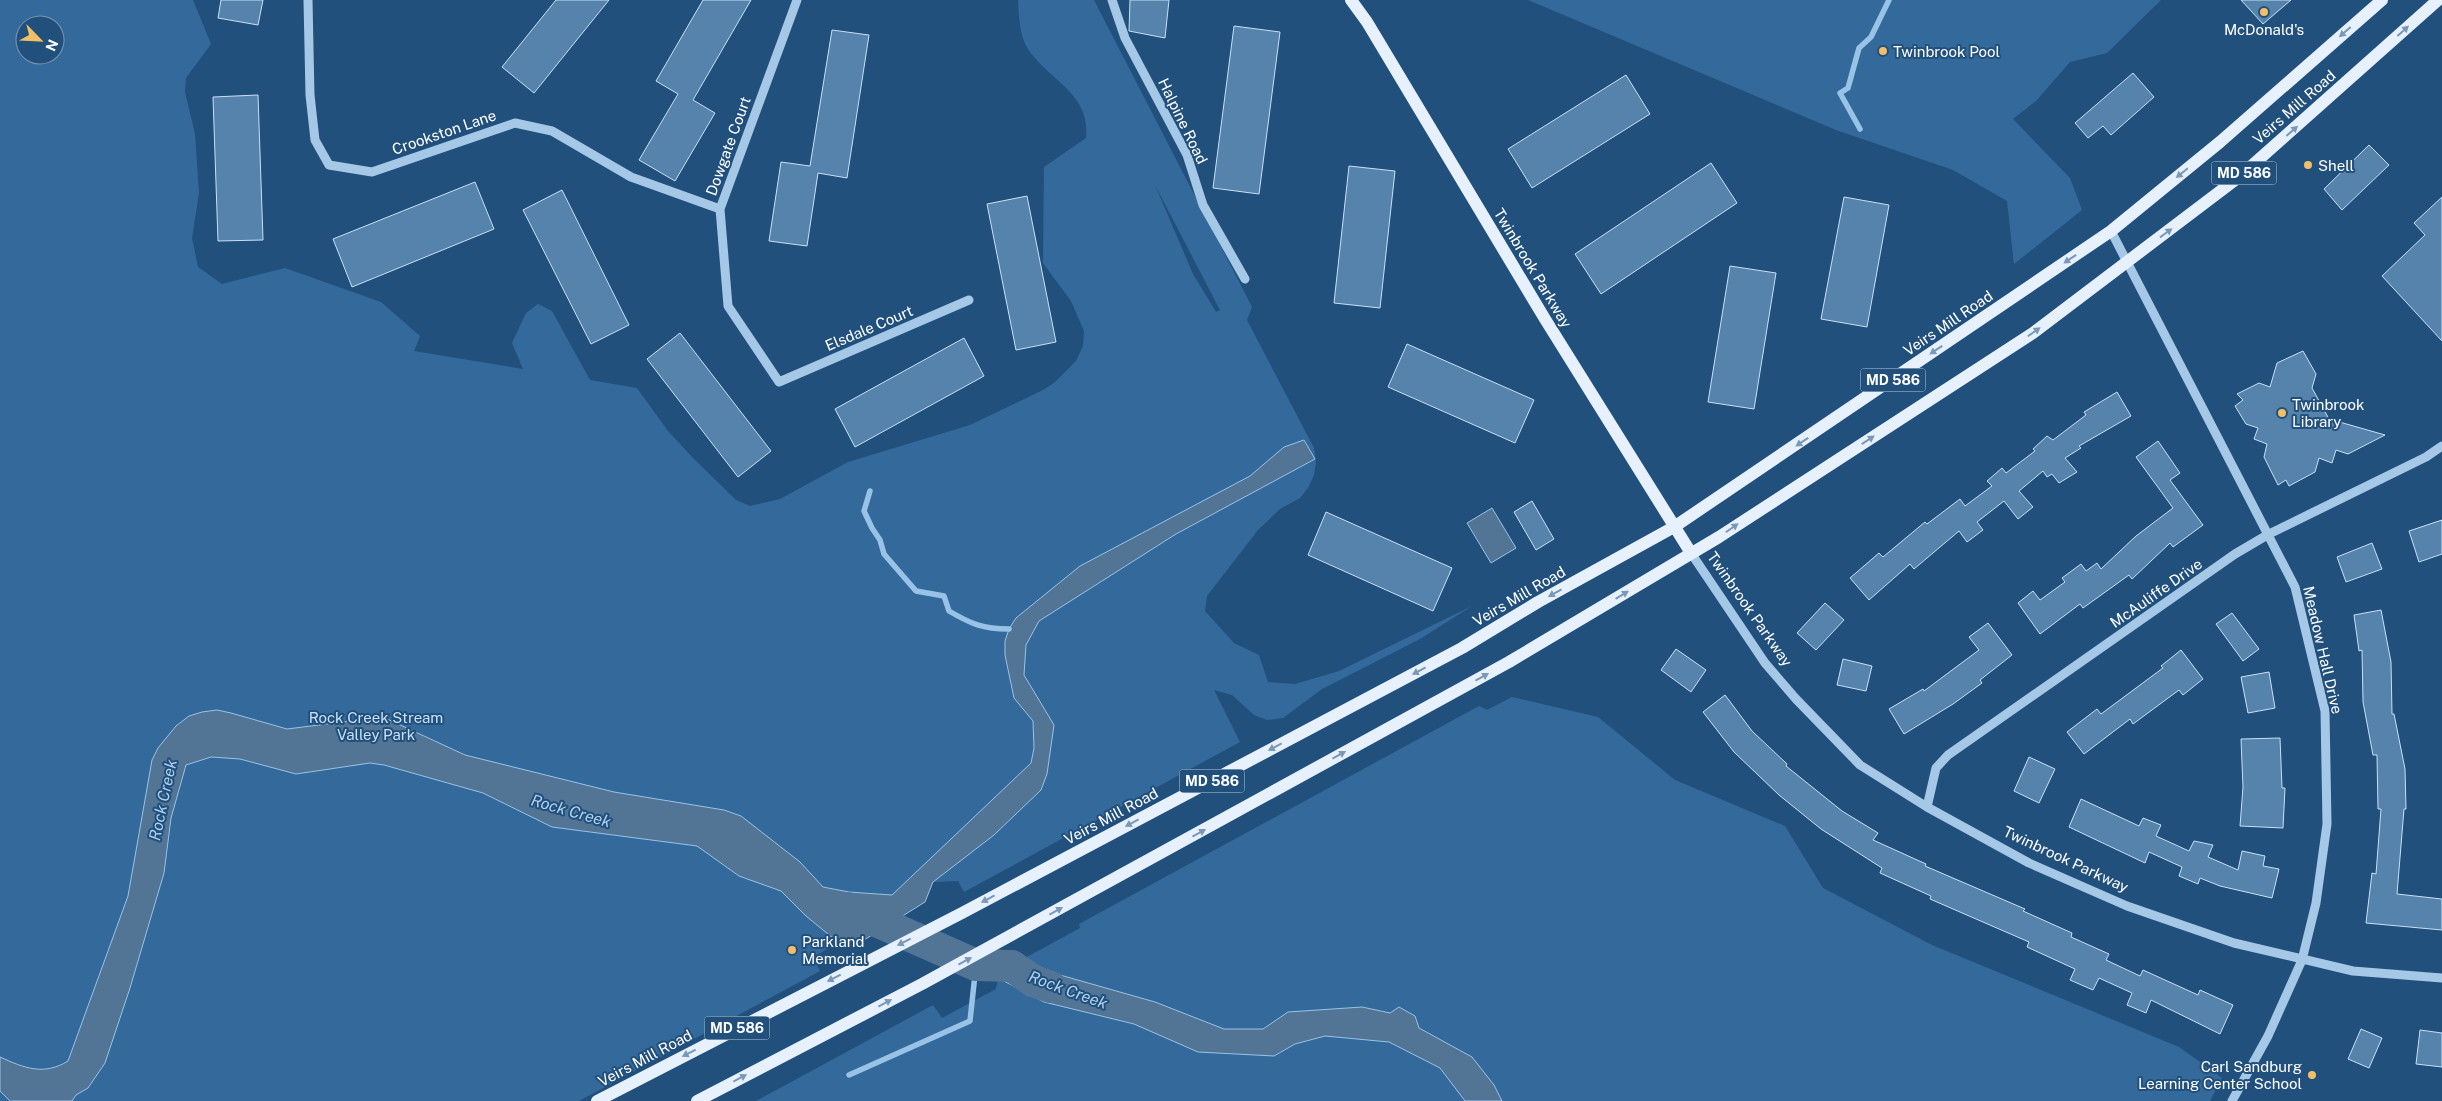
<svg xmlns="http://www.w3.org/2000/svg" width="2442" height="1101" viewBox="0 0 2442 1101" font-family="'Public Sans',sans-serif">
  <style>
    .green { fill: #346a9b; fill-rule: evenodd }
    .water { fill: #527596; stroke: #98c3e7 }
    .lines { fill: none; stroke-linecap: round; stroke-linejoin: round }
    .stream { stroke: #98c3e7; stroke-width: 5.5 }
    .river { stroke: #527596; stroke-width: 32 }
    .building { fill: #5683ac; stroke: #c8e0f5 }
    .minor { stroke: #a5c8e6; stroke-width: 9 }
    .major { stroke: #e6f1fd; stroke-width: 12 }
    .oneway { fill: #7a98b7 }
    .poi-dot { fill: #f3bf66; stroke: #21507d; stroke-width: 2 }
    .labels { text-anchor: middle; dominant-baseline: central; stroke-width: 4; stroke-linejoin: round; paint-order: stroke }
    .shield { fill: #21507d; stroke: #bccad8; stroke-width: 1 }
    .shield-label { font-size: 14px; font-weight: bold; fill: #fff }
    .poi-label { font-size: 15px; fill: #fff; stroke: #21507d; text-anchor: start }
    .street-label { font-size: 15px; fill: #fff; stroke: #21507d }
    .park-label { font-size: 15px; fill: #c8e0f5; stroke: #21507d }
    .water-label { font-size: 16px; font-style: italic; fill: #b0d1ee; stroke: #21507d }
  </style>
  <rect width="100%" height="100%" fill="#21507d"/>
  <!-- green -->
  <path class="green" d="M0,0h193l18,44 -25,34 -1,14 10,42 4,59 -7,45 6,29 24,17 63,-16 96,34 39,34 -6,15 109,18 -11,-26 14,-30 12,-9 14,7 38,69 47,8 31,43 24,26 44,43 14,6 30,-7 68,-37 122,-37 71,-34 13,-8 22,-22 7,-15 1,-15 -13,-30 -28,-38 1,-96 42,-29c5,-45 -37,-57 -58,-89 -9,-14 -9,-33 -10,-49h76l158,307 -5,13 67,128 2,14 -2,13 -6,13 -8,10 -20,11 -22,21 -51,66 -2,15 29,32 25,12 9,27 27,2 44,-13 133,-65 -52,33 -98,50 -39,29 -16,2 -13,-5 -22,-20 -18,-5 26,52 -276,150 -6,-11 -25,1 17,-13 -51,19 -7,7 -69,34 17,13 -27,15 7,14 -241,130h-579zM25,25h30v30h-30zM1155,185l65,125 -4,2 -23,-38z
    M1528,0h633l-54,53 -37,9 -34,39 -23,18 57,59 12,32 -68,54 -7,-63 -54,-31 -117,-40z
    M1512,697l86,20 77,63 110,46 38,62 109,57 247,102 43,31 -12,23h-1454l177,-96 9,13 54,-29 2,-11 9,5 30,-17 -14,-7 57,-31 -1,-4 400,-218 8,4z"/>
  <!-- water -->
  <path class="water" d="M1304,440l11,19 -139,75 -137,87 -13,24 -2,30 30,50 -7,49 -6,16 -47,45 -61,47 -8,20 -69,43 -11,3 -39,-32 -25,-25 -42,-15 -42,-30 -145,-19 -69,-34 -99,-28 -14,-2 -74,11 -56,-15 -29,-2 -25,8 -15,53 -7,55 -34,115 -25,75 -17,25 -12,7 -4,6h-62l-10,-10v-34c24,11 44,19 68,4l60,-165 24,-136 6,-12 18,-22 13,-10 13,-4 15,-2 14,3 56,16 96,-12 82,38 149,37 110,18 17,6 59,46 23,25 26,5 43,3 139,-132 3,-15 -1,-27 -19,-23 -9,-43v-14l4,-12 7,-11 64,-52 170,-90 34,-29z
    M1492,508l24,40 -25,15 -24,-40z
    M1023,959l30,14 102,29 69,27h39l25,-17 74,-5 28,6 9,-6 16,9 4,12 53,29 22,28 8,16h-37l-25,-33 -51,-26 -64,-6 -30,8 -21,12 -76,-4 -64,-28 -90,-22 -46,-24z"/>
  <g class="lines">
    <!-- stream -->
    <path class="stream" d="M1860,129l-20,-36 8,-5 11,-40 12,-11 18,-37
      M870,491l-6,20 8,17 8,12 4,14 32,37 28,5 5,15c22,13 34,18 60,18
      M849,1075l121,-54 6,-56"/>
    <!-- river -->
    <path class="river" d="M847,908l129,57 36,1 21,15 18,6"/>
  </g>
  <!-- building -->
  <path class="building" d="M221,0h42l-5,25 -40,-7z
    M556,0h53l-75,93 -32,-26z
    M703,0h48l-58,100 22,13 -40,68 -36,-21 39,-66 -22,-13z
    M1130,0h39l-4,38 -36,-7z
    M2241,0h50l-28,24z
    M1234,26l46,6 -21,162 -46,-6z
    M832,30l37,5 -22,143 -29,-5 -11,73 -38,-5 12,-79 29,4z
    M2133,73l21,24 -43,38 -8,-9 -15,12 -13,-15z
    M1626,75l24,39 -118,74 -24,-39z
    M258,95l5,145 -45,1 -5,-144z
    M2369,145l20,20 -47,45 -18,-21z
    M1711,163l26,40 -136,91 -26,-40z
    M1349,166l46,5 -15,137 -46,-5z
    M475,182l19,47 -142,58 -19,-48z
    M562,190l67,135 -38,19 -68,-134z
    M1027,196l29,146 -40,8 -29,-146z
    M1844,197l45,8 -22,122 -46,-8z
    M2442,197v144l-60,-65 43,-41 -11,-12z
    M1730,266l46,7 -22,136 -46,-7z
    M680,333l91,118 -33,26 -91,-118z
    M964,338l20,38 -129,71 -20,-38z
    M1407,344l127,56 -19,43 -127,-56z
    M2303,351l13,23 -4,14 17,31 56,16 -37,19 -12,-4 -4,13 -13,-5 -4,14 -26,14 -3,-6 -8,5 -14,-28 3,-13 -13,-5 4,-11 -12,-4 -11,-18 8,-6 -6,-6 22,-11 11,4 7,-24z
    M2117,392l14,24 -52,30 2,2 -16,10 12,14 -18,11 -7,-9 -5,3 -4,-6 -24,20 14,16 -15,12 -14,-18 -27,21 6,8 -16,12 -8,-11 -45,38 -4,-5 -41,36 -19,-22 29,-25 4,4 42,-35 2,2 33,-25 5,7 27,-20 -5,-5 15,-13 4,5 29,-22 -2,-2 14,-13 6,4 33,-25 -2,-3z
    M2158,441l22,32 -10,7 33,45 -30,22 -3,-4 -38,36 -3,-4 -46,33 -3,-4 -40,30 -22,-31 15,-12 7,9 25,-18 -3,-4 19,-14 5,7 11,-8 4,6 35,-33 37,-28 -37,-51z
    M1532,501l22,38 -18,11 -22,-38z
    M1326,512l126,56 -19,43 -125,-56z
    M2442,520v34l-23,8 -10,-31z
    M2372,543l10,26 -36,13 -9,-25z
    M1825,603l19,17 -28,30 -19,-17z
    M2381,610l10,52 1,52h2l11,55 1,40h-2l-7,85 45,5v31l-76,-7 6,-50 4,1 5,-65h-3l-1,-54h-4l-10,-53 -1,-52 -3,1 -5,-36z
    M2232,613l27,36 -16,12 -27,-37z
    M1988,623l24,32 -32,25 2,3 -29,21 -49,30 -15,-25 34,-20 1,2 55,-41 -10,-13z
    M1676,649l30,21 -15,22 -30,-22z
    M2181,650l22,29 -20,16 -4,-5 -46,34 -3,-5 -46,35 -17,-22 30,-23 4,5 62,-46 -2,-2z
    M1843,659l29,7 -6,25 -29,-6z
    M2269,672l6,36 -27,5 -7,-36z
    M1725,695l27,36 35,33 -1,2 56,45 36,22 -5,7 53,24 -1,2 100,43 -2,2 49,22 -1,4 38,17 -3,6 34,16 3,-6 55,25 2,-5 33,15 -13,29 -69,-34 -5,13 -19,-8 5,-12 -33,-15 -6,12 -23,-10 5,-11 -48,-22 2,-5 -99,-43 1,-3 -51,-23 2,-5 -61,-39 -42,-34 -45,-43 -31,-40z
    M2280,738l2,50h3l-2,40 -43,-2 3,-39 -2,-48z
    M2029,757l26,12 -16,34 -25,-12z
    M2081,799l58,27 4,-8 18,7 -5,11 33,15 5,-10 19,4 -5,12 30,13 4,-19 23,5 -2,10 16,3 -7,29 -52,-12 -20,-8 -2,6 -19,-8 3,-9 -33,-15 -4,11 -76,-36z
    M2361,1029l21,9 -13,30 -21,-9z
    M2420,1030l22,3v34l-26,-3z"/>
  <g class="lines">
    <!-- minor -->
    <path class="minor" d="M308,0l2,95 5,45 14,25 43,7 143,-49 37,8 79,46 89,32
      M797,0l-77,209 8,97 51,76 190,-82
      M1112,0l13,38 62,117 16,50 42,74
      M2111,231l184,356 30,124 2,113 -11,79 -14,57 -34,76 -36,65
      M1691,553l74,110 31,36 64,66 67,42 102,56 98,43 107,37 119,28 89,7
      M1927,807l9,-39 12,-13 287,-201 34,-20 157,-77 16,-11"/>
    <!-- major -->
    <path class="major" d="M1351,0l16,22 178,297 146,234
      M597,1101l365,-188 500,-265 76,-46 136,-75 437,-296 109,-89 162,-142
      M697,1101l225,-117 587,-322 210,-125 314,-204 206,-156 199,-177"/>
  </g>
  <!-- one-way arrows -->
  <defs><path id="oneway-solid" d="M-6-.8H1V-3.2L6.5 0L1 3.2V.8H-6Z" transform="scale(1.25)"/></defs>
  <g class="oneway">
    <use href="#oneway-solid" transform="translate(2403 31) rotate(-42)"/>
    <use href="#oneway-solid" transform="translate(2345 32) rotate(139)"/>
    <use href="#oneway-solid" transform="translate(2292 131) rotate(-41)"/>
    <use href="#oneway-solid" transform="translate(2182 173) rotate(141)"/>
    <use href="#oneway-solid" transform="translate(2166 233) rotate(-36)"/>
    <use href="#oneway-solid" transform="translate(2070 259) rotate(146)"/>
    <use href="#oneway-solid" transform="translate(2034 332) rotate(-35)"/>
    <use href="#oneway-solid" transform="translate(1936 350) rotate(146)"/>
    <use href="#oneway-solid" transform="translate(1868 440) rotate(-33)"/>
    <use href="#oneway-solid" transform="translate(1802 442) rotate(146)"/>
    <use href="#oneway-solid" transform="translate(1732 528) rotate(-35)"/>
    <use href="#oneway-solid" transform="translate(1555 593) rotate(151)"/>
    <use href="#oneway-solid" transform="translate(1622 595) rotate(-31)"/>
    <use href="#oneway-solid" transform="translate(1419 671) rotate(152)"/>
    <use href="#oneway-solid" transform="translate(1482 677) rotate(-29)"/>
    <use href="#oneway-solid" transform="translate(1275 747) rotate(152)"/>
    <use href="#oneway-solid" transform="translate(1339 755) rotate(-29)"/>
    <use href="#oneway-solid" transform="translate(1132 823) rotate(152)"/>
    <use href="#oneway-solid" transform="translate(1199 833) rotate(-29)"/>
    <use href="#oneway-solid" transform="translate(988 899) rotate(152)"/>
    <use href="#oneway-solid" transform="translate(1056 911) rotate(-29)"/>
    <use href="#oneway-solid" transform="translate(904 942) rotate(153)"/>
    <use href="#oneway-solid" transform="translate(965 961) rotate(-28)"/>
    <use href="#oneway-solid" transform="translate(834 978) rotate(153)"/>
    <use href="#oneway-solid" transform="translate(885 1003) rotate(-28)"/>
    <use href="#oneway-solid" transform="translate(689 1053) rotate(153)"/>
    <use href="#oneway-solid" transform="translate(740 1078) rotate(-28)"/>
  </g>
  <!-- markers -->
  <g class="poi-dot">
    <circle cx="2264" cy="12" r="5"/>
    <circle cx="1883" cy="51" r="5"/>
    <circle cx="2308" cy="165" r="5"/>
    <circle cx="2282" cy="413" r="5"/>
    <circle cx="792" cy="950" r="5"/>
    <circle cx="2312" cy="1075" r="5"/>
  </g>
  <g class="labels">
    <!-- shield labels -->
    <g class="shield">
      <rect x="2211.5" y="161.5" width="65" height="23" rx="4"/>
      <rect x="1860.5" y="368.5" width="65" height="23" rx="4"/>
      <rect x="1179.5" y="769.5" width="65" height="23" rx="4"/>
      <rect x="704.5" y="1016.5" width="65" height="23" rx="4"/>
    </g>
    <g class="shield-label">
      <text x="2244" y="173">MD 586</text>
      <text x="1893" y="380">MD 586</text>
      <text x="1212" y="781">MD 586</text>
      <text x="737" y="1028">MD 586</text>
    </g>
    <!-- poi labels -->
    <g class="poi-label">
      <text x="2264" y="29" text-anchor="middle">McDonald's</text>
      <text x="1893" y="51">Twinbrook Pool</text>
      <text x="2318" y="165">Shell</text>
      <text x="2292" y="404">Twinbrook<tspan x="2292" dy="17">Library</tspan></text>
      <text x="802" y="941">Parkland<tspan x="802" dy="17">Memorial</tspan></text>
      <text x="2302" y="1066" text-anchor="end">Carl Sandburg<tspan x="2302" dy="17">Learning Center School</tspan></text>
    </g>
    <!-- street labels -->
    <g class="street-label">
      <text transform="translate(2294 107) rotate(-41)">Veirs Mill Road</text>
      <text transform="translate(1183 121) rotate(64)">Halpine Road</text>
      <text transform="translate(444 132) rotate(-19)">Crookston Lane</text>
      <text transform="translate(728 146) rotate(-70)">Dowgate Court</text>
      <text transform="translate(1533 268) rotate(59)">Twinbrook Parkway</text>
      <text transform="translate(1948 323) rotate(-34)">Veirs Mill Road</text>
      <text transform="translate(869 328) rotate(-23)">Elsdale Court</text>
      <text transform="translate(2156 593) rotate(-35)">McAuliffe Drive</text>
      <text transform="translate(1519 596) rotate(-30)">Veirs Mill Road</text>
      <text transform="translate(1750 609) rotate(55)">Twinbrook Parkway</text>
      <text transform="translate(2323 650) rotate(77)">Meadow Hall Drive</text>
      <text transform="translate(1111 816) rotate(-28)">Veirs Mill Road</text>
      <text transform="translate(2066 859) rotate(25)">Twinbrook Parkway</text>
      <text transform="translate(645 1058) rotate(-28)">Veirs Mill Road</text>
    </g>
    <!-- park labels -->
    <g class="park-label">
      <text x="376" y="717">Rock Creek Stream<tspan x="376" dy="17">Valley Park</tspan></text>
    </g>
    <!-- water labels -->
    <g class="water-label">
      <text transform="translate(163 800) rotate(-78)">Rock Creek</text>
      <text transform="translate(571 811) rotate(16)">Rock Creek</text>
      <text transform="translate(1068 990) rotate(20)">Rock Creek</text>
    </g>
  </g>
  <!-- north arrow -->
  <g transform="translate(40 40) rotate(114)"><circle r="24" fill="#21507d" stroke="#7a96b1"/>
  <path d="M0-4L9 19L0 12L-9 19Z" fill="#f3bf66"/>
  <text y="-8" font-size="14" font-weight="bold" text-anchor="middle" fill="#ffffff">N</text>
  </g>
</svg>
